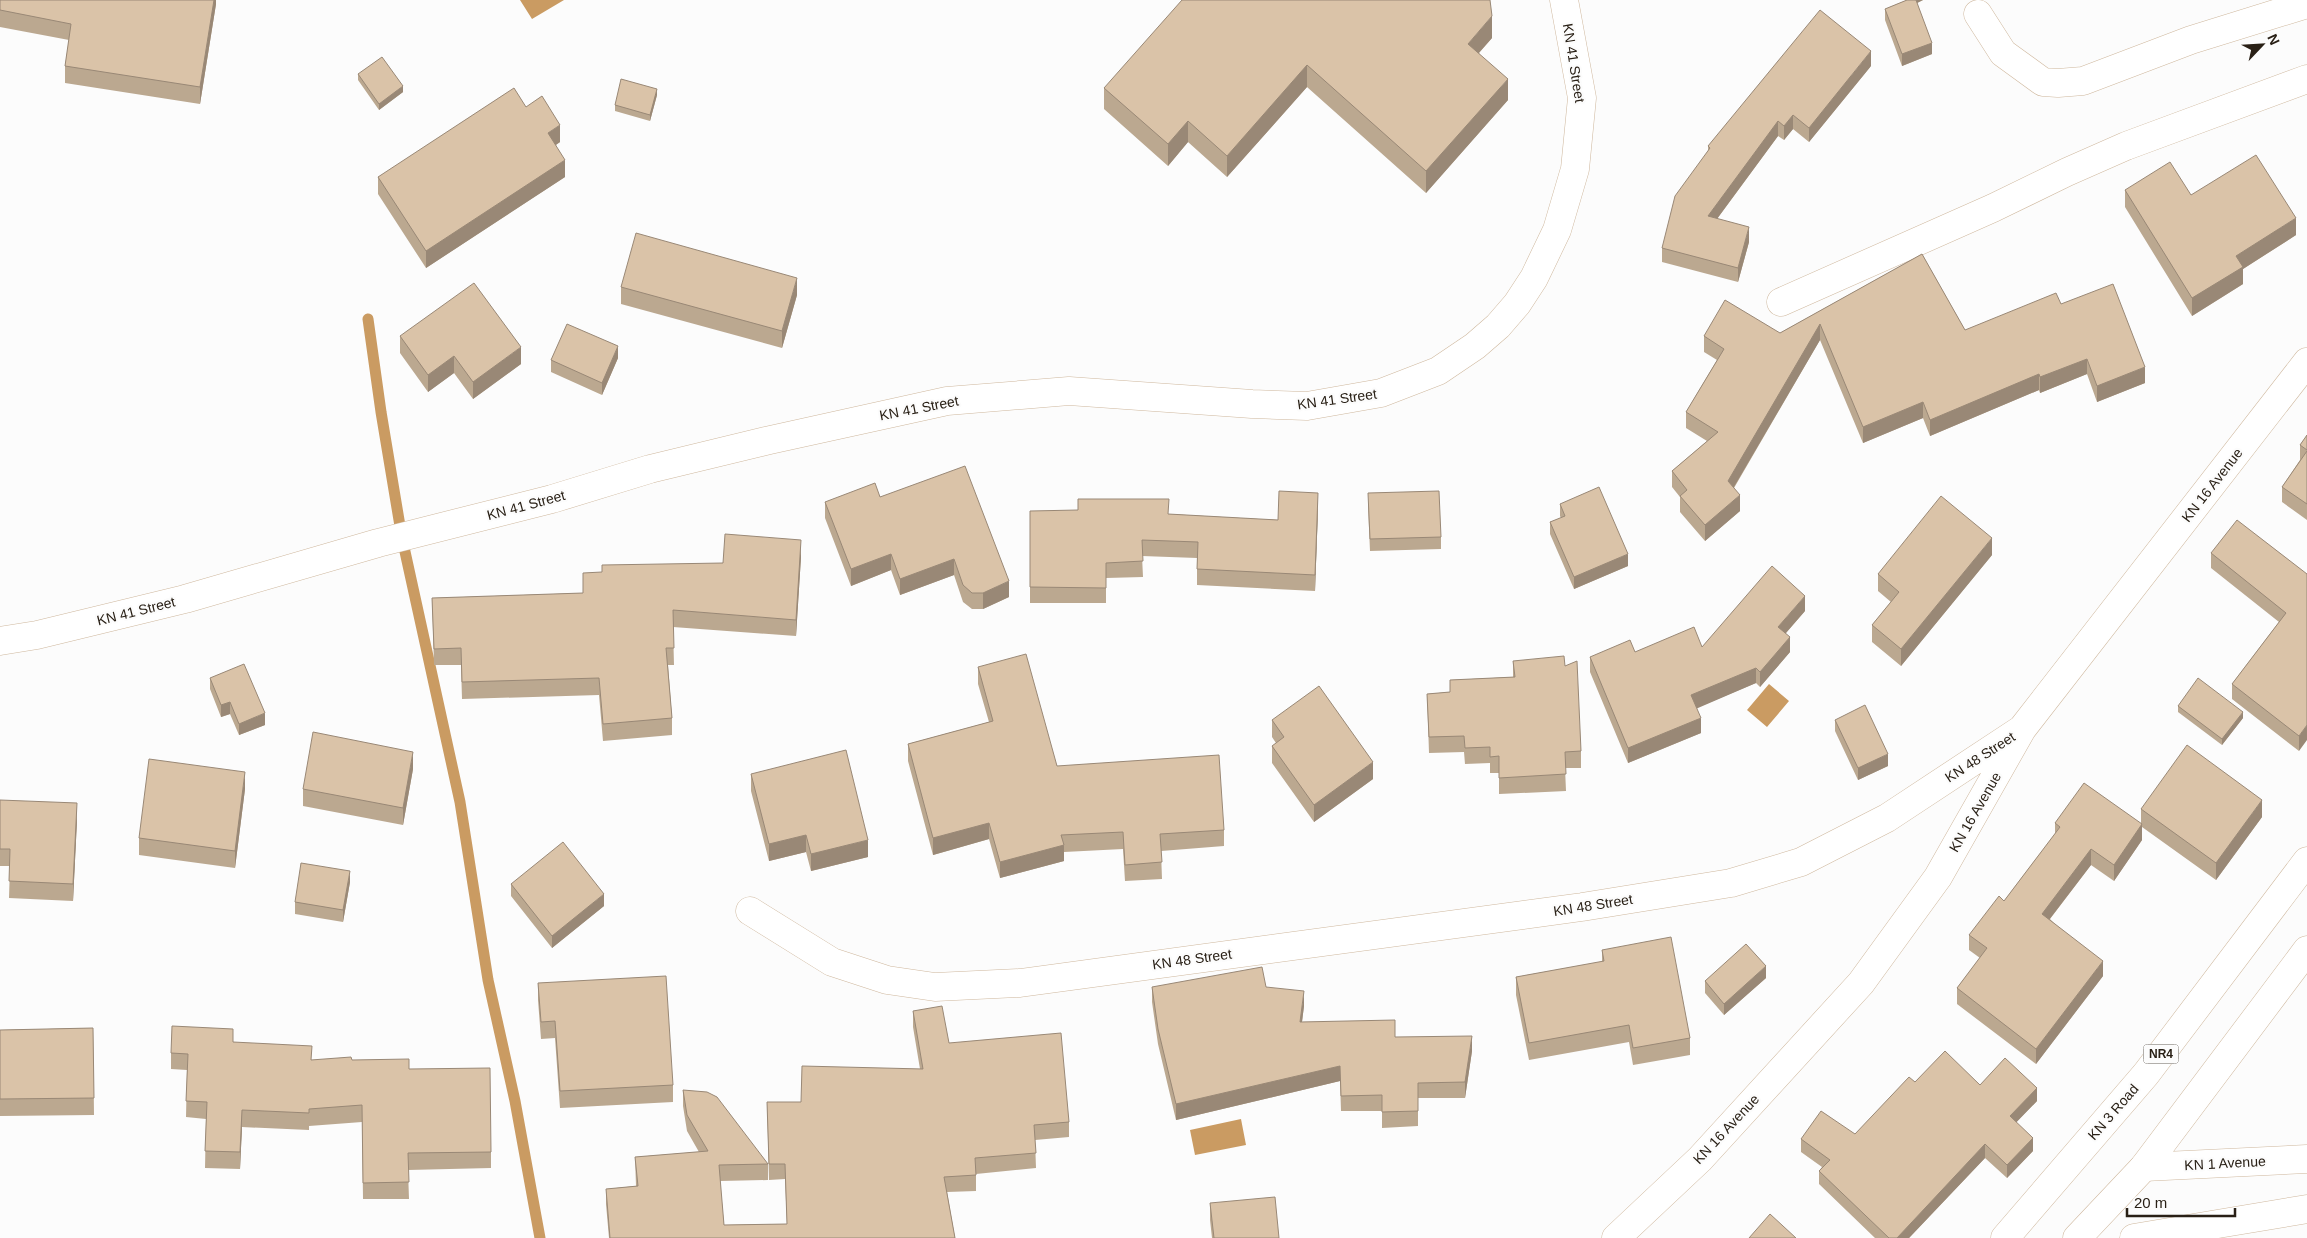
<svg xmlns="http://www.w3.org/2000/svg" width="2307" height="1238" viewBox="0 0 2307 1238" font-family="Helvetica,sans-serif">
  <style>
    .water { fill: #ca9b62 }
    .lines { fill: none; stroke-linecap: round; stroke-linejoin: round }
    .stream { stroke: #ca9b62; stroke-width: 11 }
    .minor-casing { stroke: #cfb89e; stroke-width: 29 }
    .tertiary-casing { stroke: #cfb89e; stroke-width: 29 }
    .secondary-casing { stroke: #cfb89e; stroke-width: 29 }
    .trunk-casing { stroke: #cfb89e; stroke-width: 29 }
    .minor { stroke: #fff; stroke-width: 28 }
    .tertiary { stroke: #fff; stroke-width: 28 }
    .secondary { stroke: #fff; stroke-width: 28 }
    .trunk { stroke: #fff; stroke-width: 28 }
    .wall { fill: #bba890 }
    .shaded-wall { fill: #998876 }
    .building { fill: #dac3a8; stroke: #998876 }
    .labels { text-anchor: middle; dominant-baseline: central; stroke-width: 4.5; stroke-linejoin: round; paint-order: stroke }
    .shield { fill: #fcfcfc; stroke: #68625b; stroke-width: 1 }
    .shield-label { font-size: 12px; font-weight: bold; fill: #292016 }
    .street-label { font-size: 14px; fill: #292016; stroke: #fcfcfc }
  </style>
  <rect width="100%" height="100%" fill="#fcfcfc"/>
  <!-- water -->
  <path class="water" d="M520,0h44l-32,19z
    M1769,684l20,17 -22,26 -20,-17z
    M1241,1119l5,26 -51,10 -5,-25z"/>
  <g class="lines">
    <!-- stream -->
    <path class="stream" d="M368,319l13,93 21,126 58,264 28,178 27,121 25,137"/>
    <!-- minor casing -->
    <g class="minor-casing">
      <path id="minor" d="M1978,14l25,39 40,29 15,1 25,-2 108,-41 116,-36
        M1781,302l212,-94 74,-36 59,-26 181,-67
        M750,911l82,51 55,18 48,7 85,-4 562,-76 149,-24 70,-21 86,-44 135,-89
        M1616,1238l84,-79 161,-176 77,-106 84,-148 285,-367"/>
    </g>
    <!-- tertiary casing -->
    <g class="tertiary-casing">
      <path id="tertiary" d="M2144,1167l163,-8
        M2134,1238l173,-29"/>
    </g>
    <!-- secondary casing -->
    <g class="secondary-casing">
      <path id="secondary" d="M0,641l37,-6 148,-36 193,-56 174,-44 98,-30 120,-29 177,-39 122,-10 183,13 55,2 74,-13 57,-22 37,-25 23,-20 19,-22 17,-26 23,-48 18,-61 7,-71 -18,-98"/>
    </g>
    <!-- trunk casing -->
    <g class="trunk-casing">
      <path id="trunk" d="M2005,1238l141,-164 161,-213
        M2077,1238l67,-71 163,-217"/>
    </g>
    <!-- minor -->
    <use href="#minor" class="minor"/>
    <!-- tertiary -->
    <use href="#tertiary" class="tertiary"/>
    <!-- secondary -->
    <use href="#secondary" class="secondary"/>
    <!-- trunk -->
    <use href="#trunk" class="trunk"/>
  </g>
  <!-- wall -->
  <path class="wall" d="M0,0h216v4l-16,100 -135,-21v-17l4,-26 -69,-13z
    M1907,0h16l-6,3 15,51 -30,12 -17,-46v-11z
    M1492,38l-13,15 29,47 -82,93 -119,-106 -80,90 -39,-35 -20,24 -64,-57v-21z
    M1871,66l-62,76 -16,-13 -9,11 -6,-4 -61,83 32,23 -11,40 -76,-20v-14l46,-97v-5z
    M358,74l45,18 -24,18 -21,-30z
    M657,95l-7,26 -35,-10v-6z
    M526,107l34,35 -4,3 9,32 -139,91 -48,-74v-17z
    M2125,190l66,5 105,40 -53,34v15l-51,32 -67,-109z
    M1922,254l43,76 96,-26 84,79 -48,19 -10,-28 -47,19 -1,-3 -109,46 -7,-18 -60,25 -43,-103 -86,148 6,23 -35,30 -25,-29v-15l-8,-10v-16l35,-30 -21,-13v-16l31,-52 -13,-8v-16l76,-3z
    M621,287l176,8 -15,53 -161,-44z
    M400,336l121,28 -48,35 -19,-26 -26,19 -28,-39z
    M618,358l-16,37 -51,-23v-12z
    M2307,435v85l-25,-18v-15l18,-27v-15z
    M880,497l129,100 -26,12h-11l-9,-7 -9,-27 -54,20 -9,-25 -40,16 -26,-68v-16z
    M1560,504l68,62 -54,23 -24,-55v-12l11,-4 -1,-2z
    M1368,505l73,32v12l-71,2z
    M1318,509l-3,82 -118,-6v-27l-55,-2 1,21 -37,1v25h-76v-92l139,3 109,6z
    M2211,553l96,21 -8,177 -67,-52v-15l47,-62 -68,-54z
    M1992,555l-91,111 -29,-24v-17l19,-23 -13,-11v-17z
    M801,557l-5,79 -123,-9 1,38h-6l4,53v17l-69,6 -4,-46 -137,4 -1,-34h-27l-2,-67 151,-5 19,-21z
    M1805,611l-19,22 4,19 -30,35 -4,-4 -60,25 5,25 -73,30 -38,-91v-15l112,-10z
    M1513,661l52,5 16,85v17h-16l1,23 -67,3v-21h-9v-10l-25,1 -1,-12 -35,1 -2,-59 23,-2v-12l63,-3z
    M978,667l79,99 167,64v16l-63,5 1,28 -37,2 -2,-32 -59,3v9l-64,17 -11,-39 -56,16 -25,-94v-17l81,-22 -11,-38z
    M210,678l55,47 -26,10 -9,-21 -9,3 -11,-28z
    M2178,706l65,12 -21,27 -44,-33z
    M1272,720l101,59 -59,43 -42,-59v-17l4,-3 -4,-6z
    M1835,720l53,46 -30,14 -23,-49z
    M413,769l-10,56 -100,-19v-17z
    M751,774l117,83 -57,14 -5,-19 -37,9 -18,-70z
    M245,789l-10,79 -96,-13v-17z
    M0,800l77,20 -4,81 -64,-3 1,-32h-10z
    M2141,809l121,8 -46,63 -74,-53v13l-28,41 -23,-16 -41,54 53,57 -67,88 -79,-60v-16l23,-30 -11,-8v-15l35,-34 51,-67v-11l86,1z
    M350,882l-7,40 -48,-8v-12z
    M511,884l93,22 -52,42 -41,-52z
    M1602,950l88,88v17l-57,10 -4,-23 -100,18 -13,-65v-18l86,-15z
    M1766,978l-42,37 -19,-22v-12z
    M538,983l135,102v17l-113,6 -5,-70 -14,1 -3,-39z
    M1152,987h114l38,19 -2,16 93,15 77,14 -7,47h-47v28l-36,2v-17h-41l-1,-30 -164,39 -18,-76 -6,-42z
    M913,1011l36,32 120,79v15l-34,3 1,28 -60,6v17l-29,1 8,46h-346l-3,-34v-15l30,-3 -1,-29 64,-5 -12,-21 -4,-25v-16l85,74v16l-48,1 4,44 63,-1 -2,-45 -16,1 -2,-78h34l119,-33 -7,-42z
    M93,1028l1,87 -94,1v-86z
    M233,1042l79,18h40l57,9 82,83v16l-83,2 1,29h-46l-1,-77 -53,4v4l-67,-3 -2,42 -35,-1 1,-49 -20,-2 1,-47 -16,-1v-16z
    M1915,1082l65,3 57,16 -21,21 17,29 -26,27 -22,-20 -76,80h-34l-56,-54v-13l3,-4 -21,-15v-13l54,-5z
    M1210,1203l69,35h-67l-2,-18z"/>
  <!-- shaded-wall -->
  <path class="shaded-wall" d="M214,0h2v4l-16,100v-17z
    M1915,0h8l-8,4z
    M1492,16v22l-24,27v-21z
    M1932,43v11l-30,12v-12z
    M1871,51v15l-62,76v-14z
    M1307,65v22l-80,90v-21z
    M1508,79v21l-82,93v-22z
    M403,86v6l-24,18v-6z
    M657,89v6l-7,26v-6z
    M1793,115v14l-9,11v-14z
    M1188,121v21l-20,24v-22z
    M1778,121v15l-70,95v-15z
    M560,125v17l-12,8v-17z
    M565,160v17l-139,91v-17z
    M2296,218v17l-53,34v15l-51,32v-18l44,-42z
    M1749,227v15l-11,40v-14z
    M797,278v17l-15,53v-17z
    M1820,324v16l-92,157v-16z
    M618,346v12l-16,37v-12z
    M521,347v17l-48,35v-17z
    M454,356v17l-26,19v-17z
    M2087,359v15l-47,19v-16z
    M2145,367v16l-48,19v-16z
    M2039,374v16l-109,46v-16z
    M1923,402v16l-60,25v-16z
    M1318,493v16l-3,82v-16z
    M1740,495v16l-35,30v-16z
    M1992,538v17l-91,111v-17z
    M801,540v17l-5,79v-16z
    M891,554v16l-40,16v-17z
    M1628,554v12l-54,23v-12z
    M954,559v16l-54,20v-16z
    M1009,581v16l-26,12v-16z
    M1805,596v15l-27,31v-15z
    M1790,637v15l-30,35v-15z
    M1756,668v15l-65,28v-16z
    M230,702v12l-9,3v-12z
    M2243,712v6l-21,27v-6z
    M265,713v12l-26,10v-11z
    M1701,718v15l-73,30v-15z
    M2307,725v15l-8,11v-15z
    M413,752v17l-10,56v-17z
    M1888,754v12l-30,14v-12z
    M1373,762v17l-59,43v-17z
    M245,772v17l-10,79v-17z
    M2262,800v17l-46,63v-17z
    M77,803v17l-4,81v-17z
    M989,823v16l-56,16v-17z
    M2142,824v16l-28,41v-16z
    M806,835v17l-37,9v-17z
    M868,840v17l-57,14v-17z
    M1064,845v16l-64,17v-16z
    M2091,849v16l-49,64v-15z
    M350,871v11l-7,40v-12z
    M604,894v12l-52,42v-12z
    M2103,961v15l-67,88v-15z
    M1766,966v12l-42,37v-11z
    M1304,991v15l-4,31v-15z
    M1472,1036v15l-7,47v-16z
    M1340,1066v15l-164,39v-16z
    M2037,1088v13l-27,28v-13z
    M242,1110v17l-2,42v-17z
    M2033,1138v13l-26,27v-13z
    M1985,1144v14l-76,80h-12z"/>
  <!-- building -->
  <path class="building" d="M0,0h214l-14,87 -135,-21 6,-42 -71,-14z
    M1182,0h308l2,16 -24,28 40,35 -82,92 -119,-106 -80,91 -39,-35 -20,23 -64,-56z
    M1907,0h9l16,43 -30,11 -17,-45z
    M1820,10l51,41 -62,77 -16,-13 -9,11 -6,-5 -70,95 41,11 -11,41 -76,-20 13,-52 35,-48 -2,-2z
    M382,57l21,29 -24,18 -21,-30z
    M621,79l36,10 -7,26 -35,-10z
    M514,88l12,19 16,-11 18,29 -12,8 17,27 -139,91 -48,-74z
    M2256,155l40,63 -60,38 7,11 -51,31 -67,-108 45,-28 21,33z
    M636,233l161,45 -15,53 -161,-44z
    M1922,254l43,76 91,-37 5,11 52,-20 32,83 -48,19 -10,-27 -47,18 -1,-3 -109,46 -7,-18 -60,25 -43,-103 -92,157 12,14 -35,30 -25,-29 7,-6 -15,-19 46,-39 -32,-20 38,-63 -20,-13 21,-36 55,33z
    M474,283l47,64 -48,35 -19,-26 -26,19 -28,-39z
    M567,324l51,22 -16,37 -51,-23z
    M2307,435v15l-7,-5z
    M2307,451v53l-25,-17z
    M965,466l44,115 -26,12h-11l-9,-8 -9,-26 -54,20 -9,-25 -40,15 -26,-67 50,-19 5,14z
    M1599,487l29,67 -54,23 -24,-55 15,-6 -5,-12z
    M1279,491l39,2 -3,82 -118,-6 1,-27 -56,-2 1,21 -37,2v25l-76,-1v-76l48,-1v-11h91l-1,15 110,6z
    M1439,491l2,46 -71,2 -2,-46z
    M1941,496l51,42 -91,111 -29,-24 27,-33 -21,-18z
    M2237,520l70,54v151l-8,11 -67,-52 54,-71 -75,-60z
    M725,534l76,6 -5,80 -123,-10 1,38h-8l6,70 -69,6 -4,-46 -137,4 -1,-34 -27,1 -2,-51 151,-5v-20l19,-1v-7l121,-2z
    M1772,566l33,30 -27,31 12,10 -30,35 -4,-4 -65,27 10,23 -73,30 -38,-91 40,-17 5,12 59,-25 8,20z
    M1026,654l31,112 162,-11 5,75 -64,4 2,28 -37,3 -2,-33 -62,3 3,10 -64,17 -11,-39 -56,15 -25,-94 85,-23 -15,-54z
    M1564,656l1,10 12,-5 4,90 -16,1 1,22 -67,4v-22l-9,1v-10l-25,1 -1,-12 -35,1 -2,-43 23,-2v-12l65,-3 -2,-16z
    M244,664l21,49 -26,11 -9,-22 -9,3 -11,-27z
    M2198,678l45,34 -21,27 -44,-33z
    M1319,686l54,76 -59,43 -42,-59 12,-9 -12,-17z
    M1865,705l23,49 -30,14 -23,-48z
    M313,732l100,20 -10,56 -100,-19z
    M2187,745l75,55 -46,63 -75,-54z
    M846,750l22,90 -57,14 -5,-19 -37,9 -18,-70z
    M149,759l96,13 -10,79 -96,-13z
    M2084,783l58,41 -28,41 -23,-16 -49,65 61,47 -67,88 -79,-61 30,-40 -18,-13 30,-39 5,5 56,-74 -5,-4z
    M0,800l77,3 -4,81 -64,-3 1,-32h-10z
    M563,842l41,52 -52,42 -41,-52z
    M301,863l49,8 -7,39 -48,-8z
    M1671,937l19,101 -57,10 -4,-23 -100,18 -13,-66 88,-16 -2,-11z
    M1746,944l20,22 -42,38 -19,-23z
    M1262,967l4,20 38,4 -4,31 95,-2v17l77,-1 -7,46 -47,1v28l-36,1v-17l-41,1 -1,-30 -164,38 -18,-75 -6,-42z
    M666,976l7,109 -113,6 -5,-70 -14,1 -3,-39z
    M942,1006l7,37 112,-10 8,89 -35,3 2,28 -61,5 1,17 -32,2 11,61h-345l-4,-49 32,-3 -3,-29 73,-6 -21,-36 -4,-25 24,2 10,5 51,67 -49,1 5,60 63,-1 -2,-60h-16l-2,-62h34l1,-36 121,3 -10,-58z
    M172,1026l61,3v13l79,4 -1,14 40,-3 1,3 57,-1v10l81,-1 1,84 -83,1 1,29 -46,1 -1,-78 -53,4v4l-67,-3 -2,42 -35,-1 2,-49 -21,-1 2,-47 -17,-1z
    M93,1028l1,70 -94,1v-69z
    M1945,1051l35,34 25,-27 32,30 -27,28 23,22 -26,27 -22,-21 -88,94h-8l-70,-67 11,-11 -29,-21 20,-28 34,23 54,-57 6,5z
    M1275,1197l4,41h-65l-4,-35z
    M1770,1214l26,24h-47z"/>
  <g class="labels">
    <!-- shield labels -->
    <rect class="shield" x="2143.5" y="1044.5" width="35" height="19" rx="4"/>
    <g class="shield-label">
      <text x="2161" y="1054">NR4</text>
    </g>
    <!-- street labels -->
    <g class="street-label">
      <text transform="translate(1574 63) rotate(81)">KN 41 Street</text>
      <text transform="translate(1337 399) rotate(-8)">KN 41 Street</text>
      <text transform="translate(919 408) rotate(-11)">KN 41 Street</text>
      <text transform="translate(2212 485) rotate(-52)">KN 16 Avenue</text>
      <text transform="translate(526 505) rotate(-15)">KN 41 Street</text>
      <text transform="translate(136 611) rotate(-14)">KN 41 Street</text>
      <text transform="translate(1980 757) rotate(-33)">KN 48 Street</text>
      <text transform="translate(1975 812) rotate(-60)">KN 16 Avenue</text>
      <text transform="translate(1593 905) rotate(-9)">KN 48 Street</text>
      <text transform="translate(1192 959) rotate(-8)">KN 48 Street</text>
      <text transform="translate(2113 1112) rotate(-49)">KN 3 Road</text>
      <text transform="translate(1726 1129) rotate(-47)">KN 16 Avenue</text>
      <text transform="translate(2225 1163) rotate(-3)">KN 1 Avenue</text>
    </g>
  </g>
  <!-- north arrow -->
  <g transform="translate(2262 45) rotate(65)" stroke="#fcfcfc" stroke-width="4" paint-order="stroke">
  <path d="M0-4L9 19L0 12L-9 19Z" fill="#292016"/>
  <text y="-8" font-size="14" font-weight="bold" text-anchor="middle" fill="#292016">N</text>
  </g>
  <!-- scale -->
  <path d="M2127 1208v8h108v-8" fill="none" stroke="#292016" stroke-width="2.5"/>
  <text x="2134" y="1208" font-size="15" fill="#292016" stroke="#fcfcfc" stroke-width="4" paint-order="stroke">20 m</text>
</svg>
